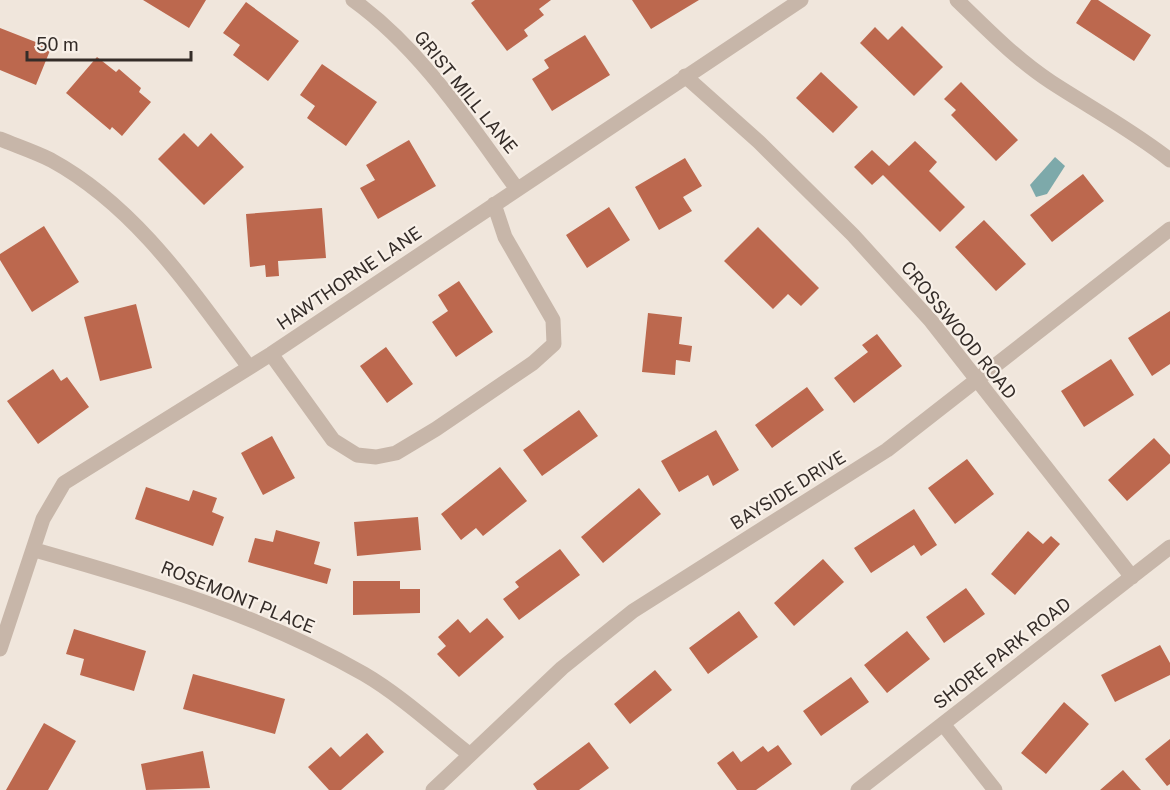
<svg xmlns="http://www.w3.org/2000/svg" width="1170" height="790" viewBox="0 0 1170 790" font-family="'Public Sans',sans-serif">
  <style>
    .water { fill: #7da9aa }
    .building { fill: #bc684e }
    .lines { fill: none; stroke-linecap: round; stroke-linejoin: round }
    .minor { stroke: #c7b6a9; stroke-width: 15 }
    .labels { text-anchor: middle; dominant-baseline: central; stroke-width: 4.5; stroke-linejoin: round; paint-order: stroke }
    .street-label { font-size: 18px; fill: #342c28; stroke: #f8f0e8 }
  </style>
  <rect width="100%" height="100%" fill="#f0e6dc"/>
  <!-- water -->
  <path class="water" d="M1055,157l10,9 -18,28 -11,3 -6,-12z"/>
  <!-- building -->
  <path class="building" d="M143,0h63l-17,28z
    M475,0h76l-12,9 5,6 -20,15 4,6 -21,15 -36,-48z
    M632,0h67l-48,29z
    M1091,0h7l53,35 -17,26 -58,-38z
    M246,2l53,39 -31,40 -35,-26 7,-10 -17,-12z
    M902,26l41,41 -29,29 -54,-53 15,-16 13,13z
    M0,28l51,20 -15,37 -36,-15z
    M585,35l25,40 -58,36 -20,-32 17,-11 -5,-8z
    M97,57l19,15 3,-3 22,19 -2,4 12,10 -29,34 -10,-9 -2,3 -44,-37z
    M322,64l55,38 -31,44 -39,-28 8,-12 -15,-11z
    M821,72l37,35 -25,26 -37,-35z
    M961,82l57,58 -22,21 -45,-46 5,-5 -12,-11z
    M184,133l14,14 13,-14 33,34 -40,38 -46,-46z
    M409,140l27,46 -58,33 -18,-31 15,-8 -9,-15z
    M915,141l22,21 -8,9 36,36 -25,25 -57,-57 -11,10 -18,-18 18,-17 17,16z
    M685,158l17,28 -19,11 9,14 -33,19 -24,-43z
    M1083,174l21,27 -52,41 -22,-27z
    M609,207l21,33 -43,28 -21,-33z
    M322,208l4,50 -48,3 1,15 -13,1 -1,-12 -15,2 -4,-53z
    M984,220l42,44 -30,27 -41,-44z
    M44,226l35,56 -47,30 -32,-52v-6z
    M758,227l61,61 -18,18 -13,-12 -15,15 -49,-48z
    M459,281l34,51 -37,25 -24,-35 16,-11 -10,-16z
    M136,304l16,64 -52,13 -16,-64z
    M1170,311v53l-18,12 -24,-38z
    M648,313l34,4 -3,27 13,2 -2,16 -14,-2 -1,15 -33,-3z
    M877,334l25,32 -48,37 -20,-25 34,-26 -6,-7z
    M386,347l27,37 -26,19 -27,-37z
    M1111,359l23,36 -50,32 -23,-36z
    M53,369l8,12 6,-4 22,30 -51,37 -31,-43z
    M807,387l17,23 -52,38 -17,-23z
    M579,410l19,26 -56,40 -19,-26z
    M716,430l23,40 -26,16 -5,-11 -29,17 -18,-31z
    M272,436l23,42 -32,17 -22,-42z
    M1154,438l16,17v8l-43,38 -19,-21z
    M967,459l27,35 -39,30 -27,-36z
    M500,467l27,34 -44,35 -7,-8 -15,12 -20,-26z
    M146,487l43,14 4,-11 24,8 -5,14 12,5 -11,29 -78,-27z
    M639,488l22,26 -58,49 -22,-26z
    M914,509l23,36 -16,11 -7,-11 -43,28 -17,-25z
    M418,517l3,33 -64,6 -3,-34z
    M276,530l44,12 -6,22 17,5 -4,15 -79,-22 7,-24 18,4z
    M1028,531l15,13 8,-8 9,8 -45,51 -24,-21z
    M560,549l20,26 -61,45 -16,-21 16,-12 -4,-5z
    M823,559l21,23 -50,44 -20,-23z
    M353,581h47v8h20v24l-67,2z
    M966,588l19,26 -41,29 -18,-26z
    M739,611l19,26 -50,37 -19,-26z
    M487,618l17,19 -45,40 -22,-23 9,-8 -8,-9 20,-18 12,14z
    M74,629l72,22 -12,40 -54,-16 4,-16 -18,-5z
    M907,631l23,28 -43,34 -23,-28z
    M1160,645l10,18v12l-55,27 -14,-27z
    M655,670l17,20 -42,34 -16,-20z
    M193,674l92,25 -10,35 -92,-25z
    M851,677l18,25 -48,34 -18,-25z
    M1064,702l25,22 -43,50 -25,-21z
    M44,723l32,18 -28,49h-42z
    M367,733l17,19 -43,38h-12l-21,-23 23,-20 9,10z
    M1170,739v45l-3,2 -22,-27z
    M589,742l20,26 -30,22h-42l-4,-6z
    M778,745l14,19 -36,26h-19l-20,-27 16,-12 8,11 22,-16 5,6z
    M203,751l7,37 -64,2 -5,-26z
    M1123,770l18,20h-41z"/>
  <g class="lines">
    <!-- minor -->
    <path class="minor" d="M353,0c68,49 115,122 164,189
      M957,0c30,29 59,59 94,82 40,26 81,48 119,78
      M685,76l74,66 94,93 78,86 201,256
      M0,139c17,7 35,13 51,21 86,47 141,131 198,207
      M271,354l62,86 24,15 19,2 20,-4 40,-24 97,-66 21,-19 -1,-24 -48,-83 -11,-33
      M35,550c113,32 226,65 329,124 36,21 72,54 105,80
      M0,649l43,-130 21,-36 207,-129 530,-354
      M943,724l52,66
      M433,790l129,-122 71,-57 254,-161 283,-221
      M858,790l312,-243"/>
  </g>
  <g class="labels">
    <!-- street labels -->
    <g class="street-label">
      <text transform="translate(466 92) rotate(51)">GRIST MILL LANE</text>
      <text transform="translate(349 278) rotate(-34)">HAWTHORNE LANE</text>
      <text transform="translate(959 330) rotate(51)">CROSSWOOD ROAD</text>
      <text transform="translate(788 490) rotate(-32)">BAYSIDE DRIVE</text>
      <text transform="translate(238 597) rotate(22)">ROSEMONT PLACE</text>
      <text transform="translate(1002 653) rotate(-38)">SHORE PARK ROAD</text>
    </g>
  </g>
  <!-- scale -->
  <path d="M27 51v9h164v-9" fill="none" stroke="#342c28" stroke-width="3"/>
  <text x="36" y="51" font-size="18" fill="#342c28" stroke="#f8f0e8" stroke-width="4.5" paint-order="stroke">50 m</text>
</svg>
